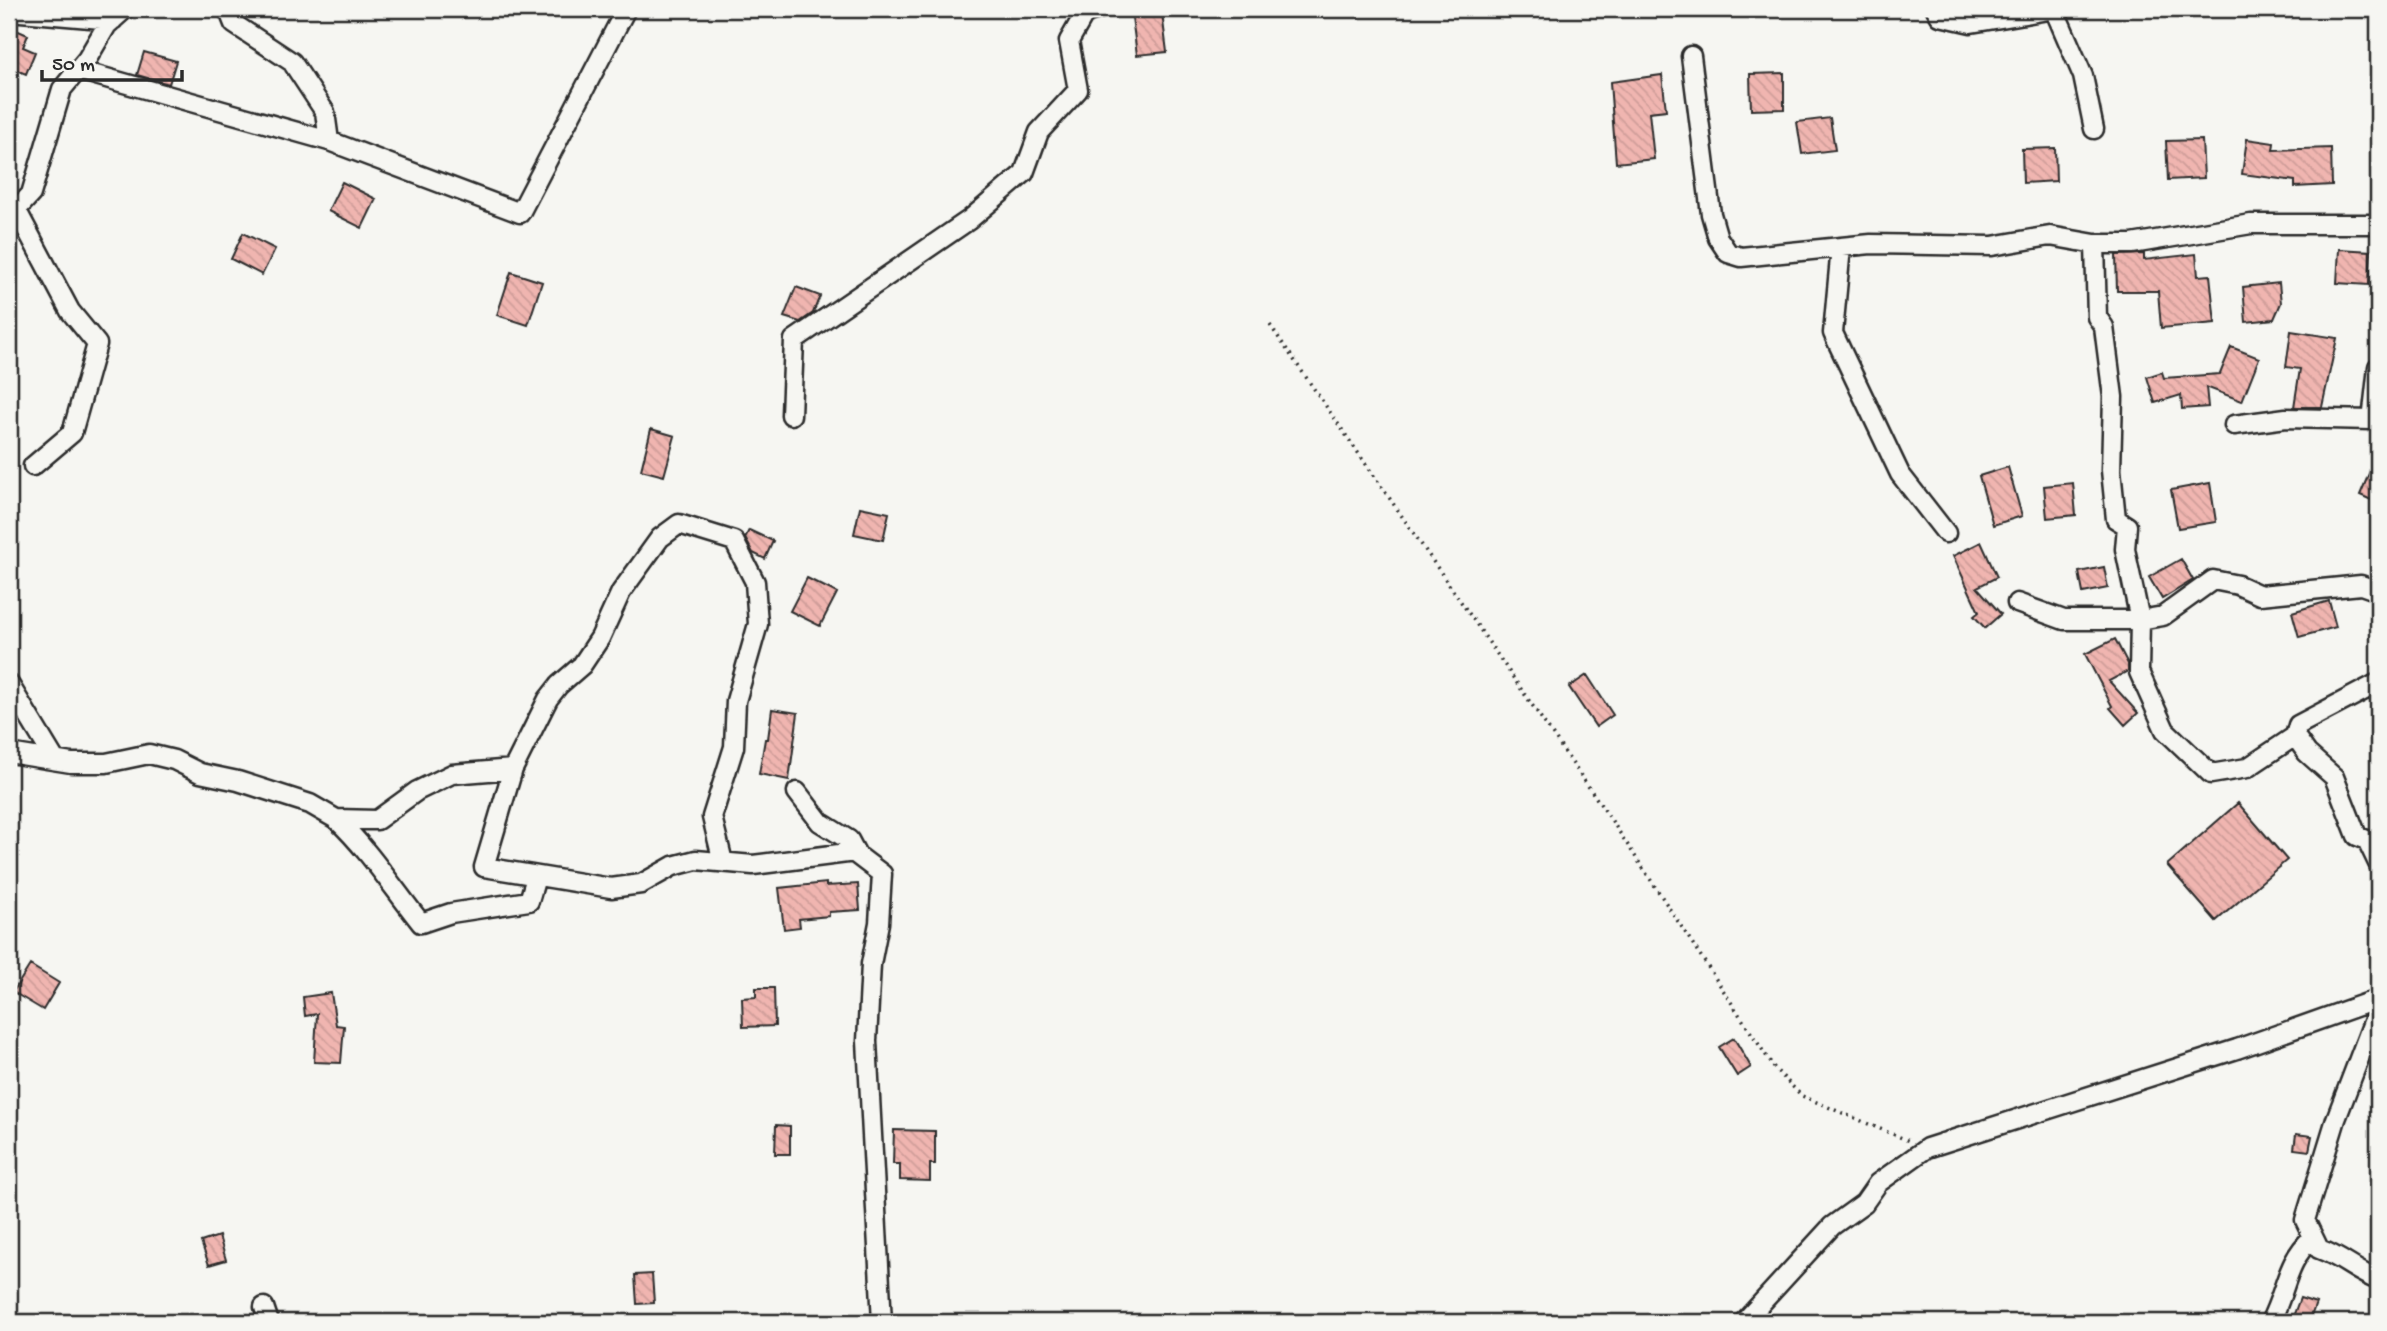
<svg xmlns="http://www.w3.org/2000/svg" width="2387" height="1331" viewBox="0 0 2387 1331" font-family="'Gochi Hand',sans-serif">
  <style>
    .building { fill: url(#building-back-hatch); stroke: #2b2b2b; stroke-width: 2 }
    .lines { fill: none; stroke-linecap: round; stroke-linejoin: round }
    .minor-casing { stroke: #2b2b2b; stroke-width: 23 }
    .path { stroke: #2b2b2b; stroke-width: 3.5; stroke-dasharray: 2 5; stroke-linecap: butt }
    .minor { stroke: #f6f6f2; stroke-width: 18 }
  </style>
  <defs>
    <pattern id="building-back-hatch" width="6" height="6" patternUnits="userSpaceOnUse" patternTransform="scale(1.75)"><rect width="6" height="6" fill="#f0b5b0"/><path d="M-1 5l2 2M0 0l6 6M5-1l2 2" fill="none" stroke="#ce9c98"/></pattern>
  </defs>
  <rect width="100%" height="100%" fill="#f6f6f2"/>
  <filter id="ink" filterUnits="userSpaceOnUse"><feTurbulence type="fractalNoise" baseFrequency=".0143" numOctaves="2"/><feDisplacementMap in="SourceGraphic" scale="14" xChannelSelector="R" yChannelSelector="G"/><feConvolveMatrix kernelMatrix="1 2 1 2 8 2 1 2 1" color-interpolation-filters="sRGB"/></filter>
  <g filter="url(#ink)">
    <!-- building -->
    <path class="building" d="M1162,13l5,39 -30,3 -5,-38z
      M9,27l19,8 -5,12 12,5 -9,22 -12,-5 -4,12z
      M144,52l32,9 -7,23 -32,-9z
      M1784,73v36l-33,1 -1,-36z
      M1662,75l4,35 -17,2 5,47 -38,4 -6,-81z
      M1830,118l5,32 -33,4 -5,-32z
      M2247,139l27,4 -1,7 58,-2 1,37 -37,2v-6l-53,-7z
      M2202,140l2,38 -36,2 -2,-39z
      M2055,148l1,33 -33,2 -1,-34z
      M342,182l34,17 -14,29 -34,-17z
      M243,233l32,16 -13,26 -31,-16z
      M2339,249l32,2 -2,34 -32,-2z
      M2144,254v6l52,-6 2,22 12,-1 5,48 -54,5 -3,-37h-41l-1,-36z
      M511,272l31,10 -14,43 -31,-10z
      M2279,283l2,20 -7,16 -28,3 -3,-35z
      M796,287l24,9 -7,17 -13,9 -16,-5z
      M2291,331l46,7 -15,69h-28l6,-38 -14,-2z
      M2231,347l28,11 -17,43 -36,-14 2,20 -26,2 -1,-14 -26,8 -8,-26 15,-5 2,6 56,-4z
      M651,429l24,7 -11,40 -23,-6z
      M2378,452v51l-18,-8z
      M2008,467l14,49 -29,9 -14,-49z
      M2073,483l3,32 -29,3 -3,-32z
      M2210,483l6,39 -38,6 -7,-38z
      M860,507l29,6 -6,27 -29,-6z
      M749,530l24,11 -8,18 -12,-6 -8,-15z
      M1981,542l16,35 -20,10 24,27 -16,14 -11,-12 5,-4 -26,-56z
      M2181,559l12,21 -31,19 -13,-22z
      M2104,567l4,21 -25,5 -4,-21z
      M807,578l30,15 -17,33 -30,-15z
      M2329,601l7,26 -37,10 -7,-25z
      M2115,639l13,25v7l-19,10 29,32 -13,12 -15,-17 2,-2 -27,-52z
      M1587,675l26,40 -17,12 -27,-40z
      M772,709l26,4 -9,67 -30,-6 6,-35h3z
      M2238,803l49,57 -71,61 -49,-56z
      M826,883v3l32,-2 2,26 -31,2v4l-30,3 1,8 -16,2 -5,-41z
      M30,965l29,18 -16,27 -30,-18z
      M756,988h18l1,38 -32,1 -1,-29 14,-1z
      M331,993l5,32 8,1 -3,37 -27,-1 3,-48 -12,2 -2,-19z
      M1734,1038l17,29 -14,9 -18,-29z
      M776,1125l14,1v28h-15z
      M894,1130l41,1v33h-5v17l-30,-1v-16h-7z
      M2296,1134l16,2 -3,15 -15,-2z
      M219,1236l7,24 -17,5 -8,-23z
      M652,1274l2,29 -17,1 -2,-29z
      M2300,1298l16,5 -7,19h-18z"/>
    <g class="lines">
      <!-- minor casing -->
      <g class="minor-casing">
        <path id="minor" d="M228,9l6,15 58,38 33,50 4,29
          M1936,9l4,7 31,7 83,-14
          M2054,9l29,67 11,53
          M9,11l104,9
          M1691,56l20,158 7,24 10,15 13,4 130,-13 121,2 58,-10 45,8
          M78,70l251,71 191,72 106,-204
          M17,211l53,100 27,33 -25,89 -39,33
          M9,218l22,-24 31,-105 25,-30 20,-34 18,-16
          M2378,224h-127l-119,20h-37l2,73 7,10 9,70 -2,73 5,49 11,7 -2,23 15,71 23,-4 50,-36 25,5 22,10 101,-10 17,6
          M1841,247l-8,86 67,141 46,59
          M791,415l3,-75 175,-120 55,-47 15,-41 39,-42 -9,-49 16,-28 14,-4
          M2234,425l52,-7 86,2 6,-53
          M2017,603l47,17h76l-1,52 26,58 46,44 36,-6 48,-32
          M2378,683l-80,42 -3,11 12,17 27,24 23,59 10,4 11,23
          M9,684l46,76
          M9,753l62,10h35l43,-9 25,6 26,13 38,8 72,23 26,15
          M513,769l-61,5 -35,17 -40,29 -41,-1c33,31 57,69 85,104l30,-10 78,-12 7,-24
          M797,792l23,30 29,18 8,15 25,19 -3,49 -8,41 -4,77 15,281
          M723,862l-11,-45 22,-70 2,-46 22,-77 -3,-42 -21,-41 -55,-17 -19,14 -39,54 -21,46 -18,27 -23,20 -11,14 -35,70 -29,98 127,21 30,-4 32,-18 23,-6 57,5 102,-13
          M2378,1009l-42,110 -31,101 14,29c23,8 37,23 59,31
          M264,1307l5,15
          M1744,1322l88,-96 32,-23 14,-20 49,-35 310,-99 141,-50
          M2270,1322c17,-32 15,-59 43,-85"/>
      </g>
      <!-- path -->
      <path class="path" d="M1270,325l338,490 167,254 27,27 107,45"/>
      <!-- minor -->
      <use href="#minor" class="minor"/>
    </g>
  </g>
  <!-- margin -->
  <rect width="2387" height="1331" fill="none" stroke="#f6f6f2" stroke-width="35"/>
  <rect x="18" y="18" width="2352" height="1296" fill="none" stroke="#2b2b2b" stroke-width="2.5" filter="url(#ink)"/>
  <!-- scale -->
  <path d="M42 70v10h140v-10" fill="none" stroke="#2b2b2b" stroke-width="3.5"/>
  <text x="52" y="70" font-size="21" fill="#2b2b2b" stroke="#f6f6f2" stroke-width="5" paint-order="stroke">50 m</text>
</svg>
